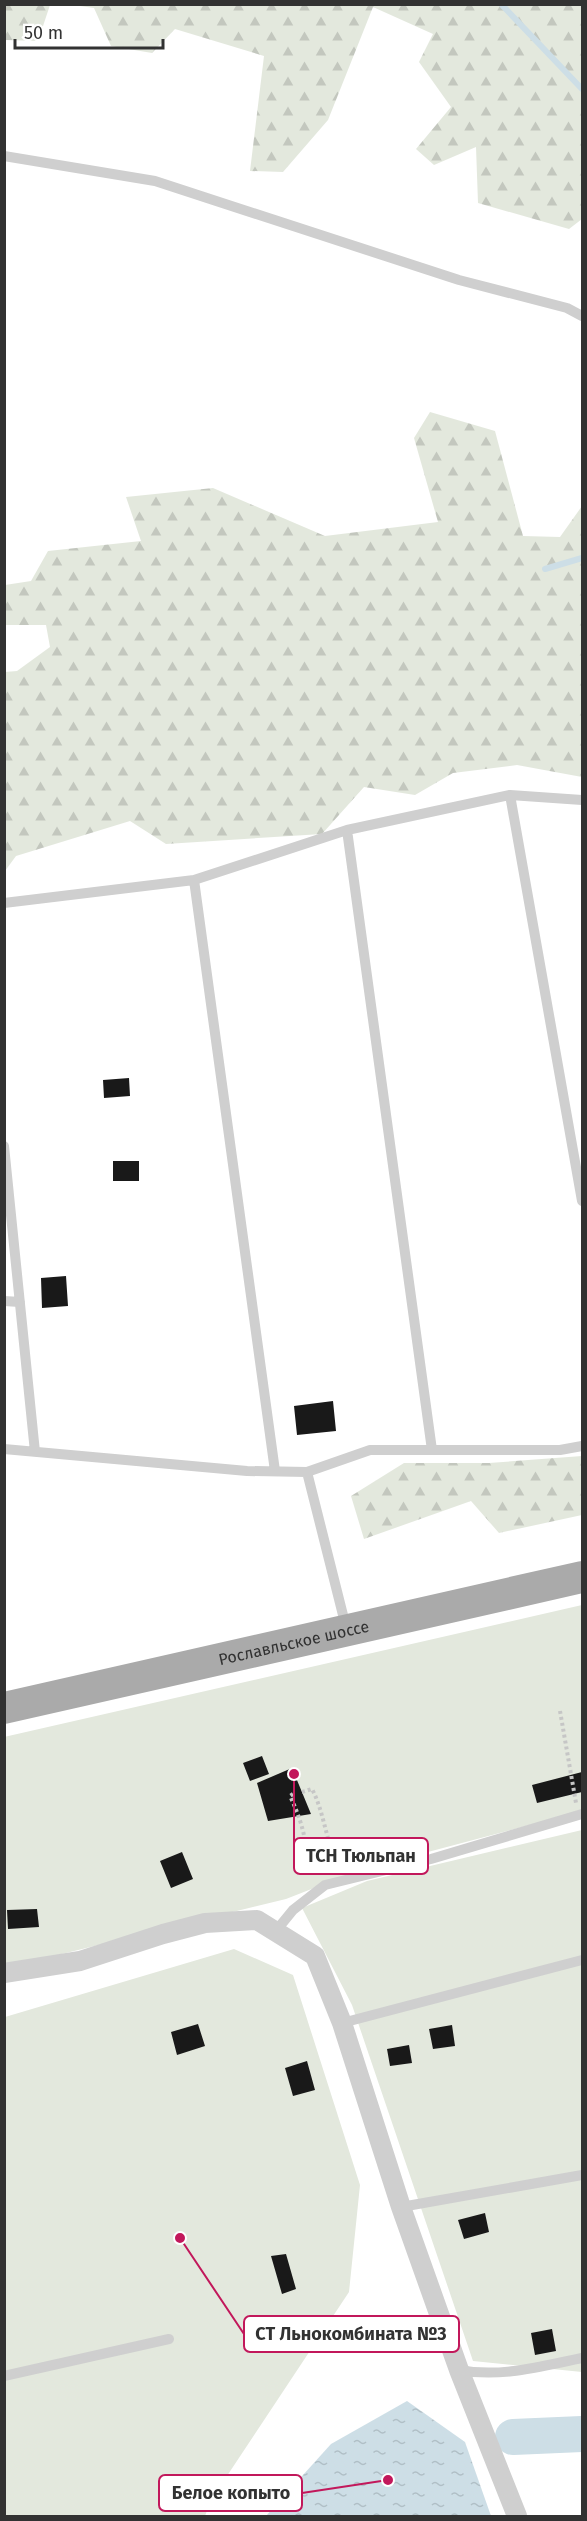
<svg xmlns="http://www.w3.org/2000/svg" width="587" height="2521" viewBox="0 0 587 2521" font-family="'Fira Sans',sans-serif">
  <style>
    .green { fill: #e3e8dd }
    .forest { fill: url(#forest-firs) }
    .water { fill: url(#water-ripples) }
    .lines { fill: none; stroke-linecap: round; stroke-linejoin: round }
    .stream { stroke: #cddee6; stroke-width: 6 }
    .river { stroke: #cddee6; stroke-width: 36 }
    .building { fill: #191919 }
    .path { stroke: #c6c6c6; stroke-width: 4; stroke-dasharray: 3 3; stroke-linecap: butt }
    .service { stroke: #cfcfcf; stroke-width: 10 }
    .minor { stroke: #cfcfcf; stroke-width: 20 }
    .primary { stroke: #aaa; stroke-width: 32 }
    .labels { text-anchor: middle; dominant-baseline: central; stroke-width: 6; stroke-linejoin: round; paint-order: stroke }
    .street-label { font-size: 16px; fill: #323232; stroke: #fff }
    .leader { fill: none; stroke: #c2185b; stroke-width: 2 }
    .callout-dot { fill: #c2185b; stroke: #fff; stroke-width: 2 }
    .callout { fill: #fff; stroke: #c2185b; stroke-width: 2 }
    .callout-label { font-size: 18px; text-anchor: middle; font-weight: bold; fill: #323232 }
  </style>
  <defs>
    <pattern id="forest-firs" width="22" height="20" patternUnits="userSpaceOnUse" patternTransform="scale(1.5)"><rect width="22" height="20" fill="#e3e8dd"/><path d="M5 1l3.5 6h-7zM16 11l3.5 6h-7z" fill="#c3c7be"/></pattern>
    <pattern id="water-ripples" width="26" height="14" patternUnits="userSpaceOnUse" patternTransform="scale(1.5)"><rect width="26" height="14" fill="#cddee6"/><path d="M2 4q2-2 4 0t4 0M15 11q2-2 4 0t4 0" fill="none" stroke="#b0bfc6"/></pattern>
  </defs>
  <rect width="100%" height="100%" fill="#fff"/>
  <!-- green -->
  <path class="green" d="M582,1605v206l-222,59 -74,29 -281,69 -1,-231z
    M582,1830v542l-109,-11 -121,-356 -50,-97 65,-27z
    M234,1949l59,26 67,210 -11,107 -138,208 -6,16h-200v-499z"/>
  <!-- forest -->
  <path class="forest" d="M5,4l45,1 -12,36 -33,-1z
    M73,5h509v214l-13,10 -91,-26 -2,-56 -42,18 -18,-16 35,-42 -32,-45 14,-28 -60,-27 -45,113 -45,52 -33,-1 14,-115 -89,-27 -23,24 -41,-7 -17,-38z
    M430,412l65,19 28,105 37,1 22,-31v271l-65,-12 -64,8 -38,22 -51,-8 -42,47 -156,10 -36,-23 -114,35 -11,15v-199l12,-1 33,-24 -4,-22h-41v-40l26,-4 17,-30 93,-10 -15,-44 87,-9 112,48 113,-14 -24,-84z
    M582,1456v59l-83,18 -28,-32 -107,38 -13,-43 53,-33h85z"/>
  <!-- water -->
  <path class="water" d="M407,2401l58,41 26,74h-225l65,-72z"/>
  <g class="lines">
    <!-- stream -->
    <path class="stream" d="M501,4l81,85
      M545,569l37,-11"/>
    <!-- river -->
    <path class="river" d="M513,2437l69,-3"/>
  </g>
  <!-- building -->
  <path class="building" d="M129,1078l1,18 -26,2 -1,-18z
    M113,1161h26v20h-26z
    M66,1276l2,30 -26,2 -1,-30z
    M333,1401l3,30 -39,4 -3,-29z
    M262,1756l7,18 -19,7 -7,-18z
    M292,1768l19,46 -43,7 -11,-38z
    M582,1772v20l-45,11 -5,-18z
    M182,1852l11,27 -22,9 -11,-27z
    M37,1909l2,18 -31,2 -1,-19z
    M198,2024l7,22 -28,9 -6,-23z
    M452,2025l3,21 -22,3 -4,-20z
    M409,2045l3,18 -22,3 -3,-17z
    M307,2061l8,29 -22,6 -8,-28z
    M485,2213l4,19 -25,7 -6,-19z
    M286,2254l10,35 -14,5 -11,-38z
    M552,2329l4,22 -21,4 -4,-22z"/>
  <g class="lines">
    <!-- path -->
    <path class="path" d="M560,1711l16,92
      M302,1792l10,-3c11,21 13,45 22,67
      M293,1794l-3,2c10,21 16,40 17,63l27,-3 3,13"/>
    <!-- service -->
    <path class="service" d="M4,156l151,25 304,99 108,28 15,8
      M510,795l72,406
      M347,830l85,620
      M194,880l81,591
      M4,903l190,-23 153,-50 163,-35 72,5
      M4,1146l31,306
      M4,1301l16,1
      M4,1449l243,22 60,1 39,155
      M307,1472l63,-22h190l22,-4
      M275,1932l18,-22 32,-25 106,-26 151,-45
      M342,2023l240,-63
      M401,2207l181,-32
      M459,2370c42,8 83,-4 123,-12
      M4,2376l165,-37"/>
    <!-- minor -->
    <path class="minor" d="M4,1973l76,-12 83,-27 42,-11 52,-3 58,36 27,67 59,184 58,163 58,146"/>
    <!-- primary -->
    <path class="primary" id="s1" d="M4,1708l578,-131"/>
  </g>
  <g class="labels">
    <!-- street labels -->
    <g class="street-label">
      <text stroke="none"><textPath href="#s1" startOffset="297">Рославльское шоссе</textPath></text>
    </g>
  </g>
  <!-- callouts -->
  <path class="leader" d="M294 1774L294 1856M180 2238L244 2334M388 2480L302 2493"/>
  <g class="callout-dot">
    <circle cx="294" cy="1774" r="6"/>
    <circle cx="180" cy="2238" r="6"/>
    <circle cx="388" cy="2480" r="6"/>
  </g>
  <g class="callout">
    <rect x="294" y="1838" width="134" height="36" rx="6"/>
    <rect x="244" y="2316" width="215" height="36" rx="6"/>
    <rect x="159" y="2475" width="143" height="36" rx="6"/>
  </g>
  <g class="callout-label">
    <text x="361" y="1862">ТСН Тюльпан</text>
    <text x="351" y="2340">СТ Льнокомбината №3</text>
    <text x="231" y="2499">Белое копыто</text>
  </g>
  <!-- border -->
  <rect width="587" height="2521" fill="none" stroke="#323232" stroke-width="12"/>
  <!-- scale -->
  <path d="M15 39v9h148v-9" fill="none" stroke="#323232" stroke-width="3"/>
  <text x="24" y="39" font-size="18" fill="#323232" stroke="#ffffff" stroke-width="4.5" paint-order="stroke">50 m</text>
</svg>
